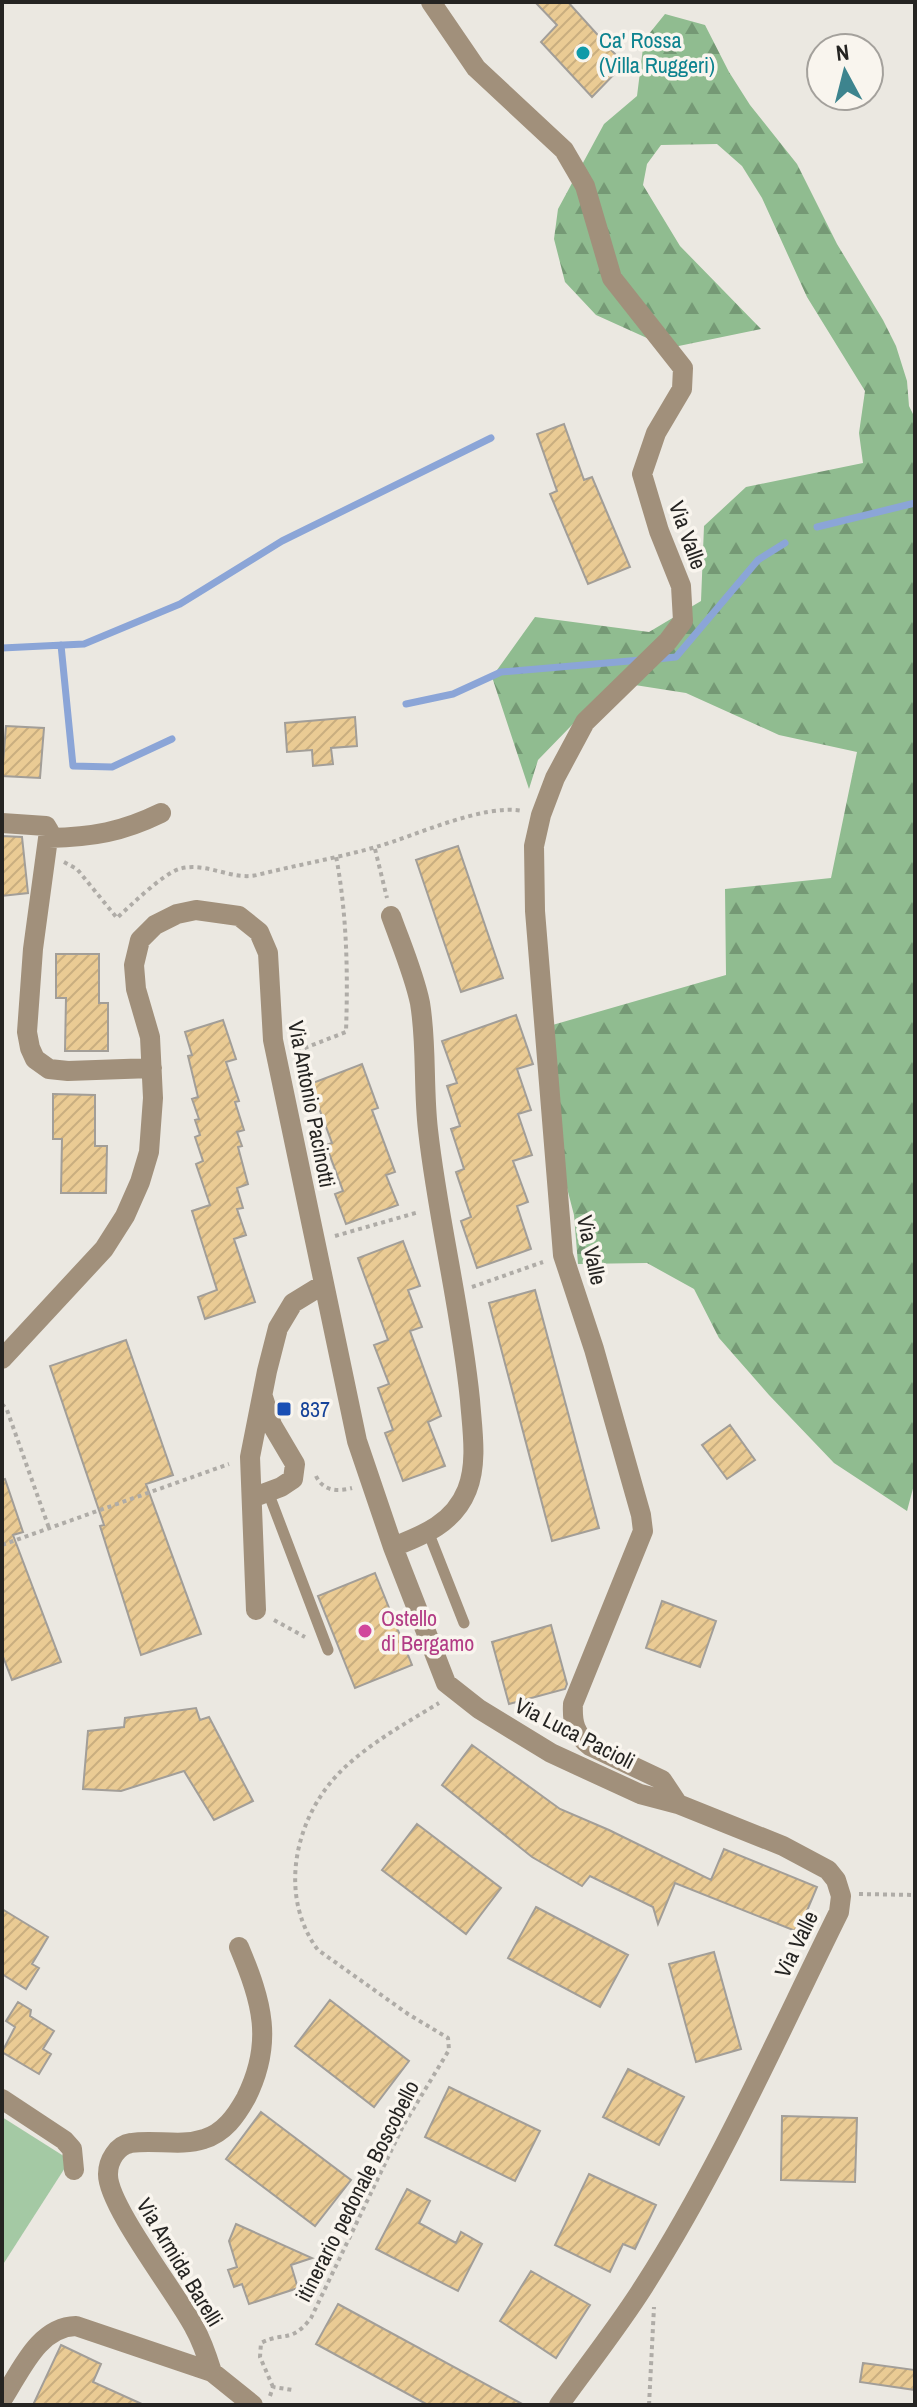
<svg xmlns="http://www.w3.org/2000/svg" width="917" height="2407" viewBox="0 0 917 2407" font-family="'Archivo Narrow',sans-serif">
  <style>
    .green { fill: #a4c9a4 }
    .forest { fill: url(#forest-firs) }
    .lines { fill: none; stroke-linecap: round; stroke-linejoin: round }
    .stream { stroke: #8ba5d7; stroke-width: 7 }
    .building { fill: url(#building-hatch); stroke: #a29e98; stroke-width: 2 }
    .path { stroke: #afaca7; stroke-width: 4; stroke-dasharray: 4 4; stroke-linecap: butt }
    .service { stroke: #a1907b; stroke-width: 11 }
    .minor { stroke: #a1907b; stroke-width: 20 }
    .culture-dot { fill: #0f9aa8; stroke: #f9f5ee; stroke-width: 3 }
    .transit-dot { fill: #1a4fb4; stroke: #f9f5ee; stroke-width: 3 }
    .hotel-dot { fill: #d1479c; stroke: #f9f5ee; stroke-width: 3 }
    .labels { text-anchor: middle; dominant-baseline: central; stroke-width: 7; stroke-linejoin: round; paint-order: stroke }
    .culture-label { font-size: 22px; fill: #0d838f; stroke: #f9f5ee; text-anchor: start }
    .street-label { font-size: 22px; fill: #252422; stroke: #f9f5ee }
    .transit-label { font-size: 22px; fill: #164399; stroke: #f9f5ee; text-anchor: start }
    .hotel-label { font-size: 22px; fill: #b23c85; stroke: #f9f5ee; text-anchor: start }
  </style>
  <defs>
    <pattern id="forest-firs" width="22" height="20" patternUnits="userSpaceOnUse" patternTransform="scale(2)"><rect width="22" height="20" fill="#90bc90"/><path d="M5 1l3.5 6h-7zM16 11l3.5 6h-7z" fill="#759975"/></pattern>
    <pattern id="building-hatch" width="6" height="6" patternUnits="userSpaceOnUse" patternTransform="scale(2)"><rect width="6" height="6" fill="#eacb94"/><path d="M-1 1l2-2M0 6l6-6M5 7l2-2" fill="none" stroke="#c9ae7f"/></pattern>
  </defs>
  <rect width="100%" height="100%" fill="#ebe8e1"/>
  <!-- green -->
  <path class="green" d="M2,2117l68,43 -68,106z"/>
  <!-- forest -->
  <path class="forest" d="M665,14l40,11 24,47 21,33 47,59 40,80 46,76 13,26 11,35 2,25 6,12v1063l-8,30 -73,-48 -65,-68 -50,-57 -25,-49 -47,-26 -69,1 -4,-49 -14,-54 -11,-135 177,-51 -1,-86 106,-11 26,-126 -78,-17 -93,-42 -64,-10 -19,10 -65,67 -9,29 -37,-112 43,-60 114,15 52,-31 3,-75 42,-39 117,-24 -4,-30 6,-42 -58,-94 -45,-99 -20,-32 -25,-22 -56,1 -14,19 -4,21 37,61 81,83 -92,19 -73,-33 -31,-33 -11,-43 4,-30 46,-85 33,-28 7,-56z"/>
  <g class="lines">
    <!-- stream -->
    <path class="stream" d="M817,527l98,-24
      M61,645l12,121 39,1 60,-28
      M2,648l82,-4 96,-40 102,-63 209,-103
      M657,659l19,-2 82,-97 27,-17
      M406,704l47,-10 48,-22 140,-12"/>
  </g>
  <!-- building -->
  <path class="building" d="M535,2h33l56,62 -32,33 -51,-55 16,-17z
    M564,424l20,56 8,-3 38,90 -42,17 -38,-90 7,-3 -20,-57z
    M355,717l2,29 -26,2 2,16 -20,2 -1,-16 -25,2 -2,-29z
    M6,726l38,2 -4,50 -38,-2z
    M2,836l20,1 6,56 -26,3z
    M458,846l45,132 -42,14 -45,-132z
    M56,954h43v49h9v48h-43l1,-53h-10z
    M516,1015l17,49 -16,5 14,41 -13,4 14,41 -19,6 15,41 -11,4 14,43 -54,19 -16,-47 10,-4 -15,-45 8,-3 -13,-40 9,-3 -13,-40 10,-3 -15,-42z
    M223,1020l13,39 -10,3 13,39 -4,1 9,28 -7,2 5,14 -4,1 10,37 -11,4 6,20 -6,1 9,26 -12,4 21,63 -50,17 -7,-22 19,-7 -25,-79 18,-6 -14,-41 7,-3 -8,-24 5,-2 -5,-15 4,-1 -7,-20 6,-2 -10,-41 4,-1 -7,-23z
    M362,1064l16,44 -6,2 23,62 -9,3 12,30 -52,19 -11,-30 8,-3 -17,-46 6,-2 -22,-59z
    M53,1094l42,1v51h12l-1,47h-45l1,-54h-9z
    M403,1241l17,45 -12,4 14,37 -12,4 31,85 -13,6 17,44 -42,15 -18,-48 8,-3 -15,-42 11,-4 -15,-39 14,-5 -30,-82z
    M535,1290l64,238 -47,13 -63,-238z
    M126,1340l47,135 -27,9 55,150 -60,21 -41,-129 4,-1 -54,-159z
    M730,1425l25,35 -28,19 -25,-34z
    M5,1479l18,53 -10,3 48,127 -49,18 -10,-26v-174z
    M375,1573l37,92 -57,23 -37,-92z
    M662,1601l54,20 -16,46 -54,-19z
    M551,1625l16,59 -2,5 -56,15 -17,-62z
    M196,1708l4,12 9,-3 44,84 -39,19 -30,-49 -63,20 -38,-2 5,-58 36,-4 1,-9z
    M472,1745l88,64 49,21 102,50 13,-31 93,38 -19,45 -123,-49 -17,41 -5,-17 -63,-31 -8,10 -50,-29 -90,-72z
    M417,1824l84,64 -35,46 -84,-64z
    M536,1907l92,48 -28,52 -92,-49z
    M2,1909l46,28 -16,27 7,4 -13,21 -24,-15z
    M714,1952l27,97 -45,13 -27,-98z
    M330,2000l79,61 -35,46 -79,-61z
    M18,2002l13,8 -1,6 24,15 -11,18 8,5 -12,20 -37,-22 13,-25 -9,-6z
    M628,2069l56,28 -25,48 -56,-28z
    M449,2087l91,44 -25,50 -90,-44z
    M261,2112l90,68 -36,46 -89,-67z
    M782,2116l75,2 -2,64 -74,-2z
    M589,2174l67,31 -21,44 -12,-5 -13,28 -55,-27z
    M407,2189l23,12 -11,22 37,20 5,-11 21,12 -24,47 -82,-42z
    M236,2224l76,34 -21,7 7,23 -49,16 -7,-20 -8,3 -6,-17 9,-3 -8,-26z
    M531,2271l59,34 -34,53 -56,-37z
    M338,2304l186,101h-96l-112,-61z
    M61,2345l40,19 -8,18 51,23h-111z
    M863,2363l52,7v20l-55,-8z"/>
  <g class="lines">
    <!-- path -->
    <path class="path" d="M375,849l12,49
      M64,862l13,7 40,49c14,-13 46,-44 62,-49 27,-8 53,12 78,6 40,-10 80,-17 119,-28 39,-11 108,-44 147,-36
      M297,1051l49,-19c2,-60 1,-117 -10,-176
      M335,1236l84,-24
      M472,1287l71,-25
      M2,1404l5,6 42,118
      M316,1476c7,15 21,16 36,12
      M2,1545l227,-81
      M274,1620l31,17
      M859,1894l56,1
      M273,2387l-13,-30 1,-14c23,-12 30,1 50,-25l92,-192 46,-76 -1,-12 -40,-24 -90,-64c-41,-55 -23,-134 24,-180 28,-27 64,-47 97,-67
      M270,2396l3,-9 20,3
      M649,2405l5,-98"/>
    <!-- service -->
    <path class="service" d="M268,1492l60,158
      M429,1534l35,89"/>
    <!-- minor -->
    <path class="minor" d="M431,2l45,66 88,82 21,36 27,92 71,90 -1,21 -26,44 -14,41 17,57 22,55 2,35 -15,20 -83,81 -30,56 -14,37 -7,31 1,65 28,344 31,94 47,166 2,16 -70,173c-1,19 2,30 17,42l72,34 16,24
      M2,823l44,3 3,5 -16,118 -6,83 3,16 5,11 14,10 19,2 84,-3
      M49,838c44,-1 73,-6 112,-25
      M391,916c10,28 23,58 29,87 7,42 3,84 8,127 10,90 33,179 42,270 2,28 8,63 -3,90 -13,33 -43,45 -74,57
      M2,1359l102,-110 21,-33 15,-34 9,-30 4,-54 -3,-61 -14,-48 -2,-24 6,-25 15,-15 22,-11 19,-4 43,6 20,16 9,21 5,87 84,401 36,106 53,136 33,26 72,44 89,41 38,10 105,42 45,24 8,10 5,16 -2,16c-62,125 -119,255 -195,374 -26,41 -57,80 -85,119
      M252,1498l29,-11 12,-8 2,-15 -23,-39 -9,-28
      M256,1610l-6,-153 17,-86 11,-43 15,-25 31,-19
      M2,2099l62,41 8,9 2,21
      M212,2372c-5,-16 -10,-31 -18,-45 -17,-33 -87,-122 -86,-153 0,-13 9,-29 23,-31 24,-4 49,4 73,-4 20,-6 32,-23 42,-41 28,-56 16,-96 -7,-151
      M2,2400c19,-29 36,-73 74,-74l136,46 41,33"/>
  </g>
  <!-- markers -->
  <circle class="culture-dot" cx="583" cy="53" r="8"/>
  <rect class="transit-dot" x="276" y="1401" width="16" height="16" rx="4"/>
  <circle class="hotel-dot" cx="365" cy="1631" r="8"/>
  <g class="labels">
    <!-- culture labels -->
    <g class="culture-label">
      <text x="599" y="40">Ca' Rossa<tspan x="599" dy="25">(Villa Ruggeri)</tspan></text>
    </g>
    <!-- street labels -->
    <g class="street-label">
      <text transform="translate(688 535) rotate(70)">Via Valle</text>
      <text transform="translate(312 1104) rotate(79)">Via Antonio Pacinotti</text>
      <text transform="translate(592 1250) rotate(78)">Via Valle</text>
      <text transform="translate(575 1733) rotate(27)">Via Luca Pacioli</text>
      <text transform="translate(796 1944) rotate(-64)">Via Valle</text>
      <text transform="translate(357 2191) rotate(-63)">itinerario pedonale Boscobello</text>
      <text transform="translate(180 2262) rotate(59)">Via Armida Barelli</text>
    </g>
    <!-- transit labels -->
    <g class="transit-label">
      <text x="300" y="1409">837</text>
    </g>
    <!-- hotel labels -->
    <g class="hotel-label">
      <text x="381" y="1618">Ostello<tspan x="381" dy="25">di Bergamo</tspan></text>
    </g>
  </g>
  <!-- border -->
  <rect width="917" height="2407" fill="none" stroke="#252422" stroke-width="8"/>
  <!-- north arrow -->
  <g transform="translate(845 72) rotate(353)"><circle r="38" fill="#f9f5ee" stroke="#a4a19c" stroke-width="2"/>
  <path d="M0-6L14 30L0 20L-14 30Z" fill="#3d848e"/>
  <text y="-12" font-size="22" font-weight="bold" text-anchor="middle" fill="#252422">N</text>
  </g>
</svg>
